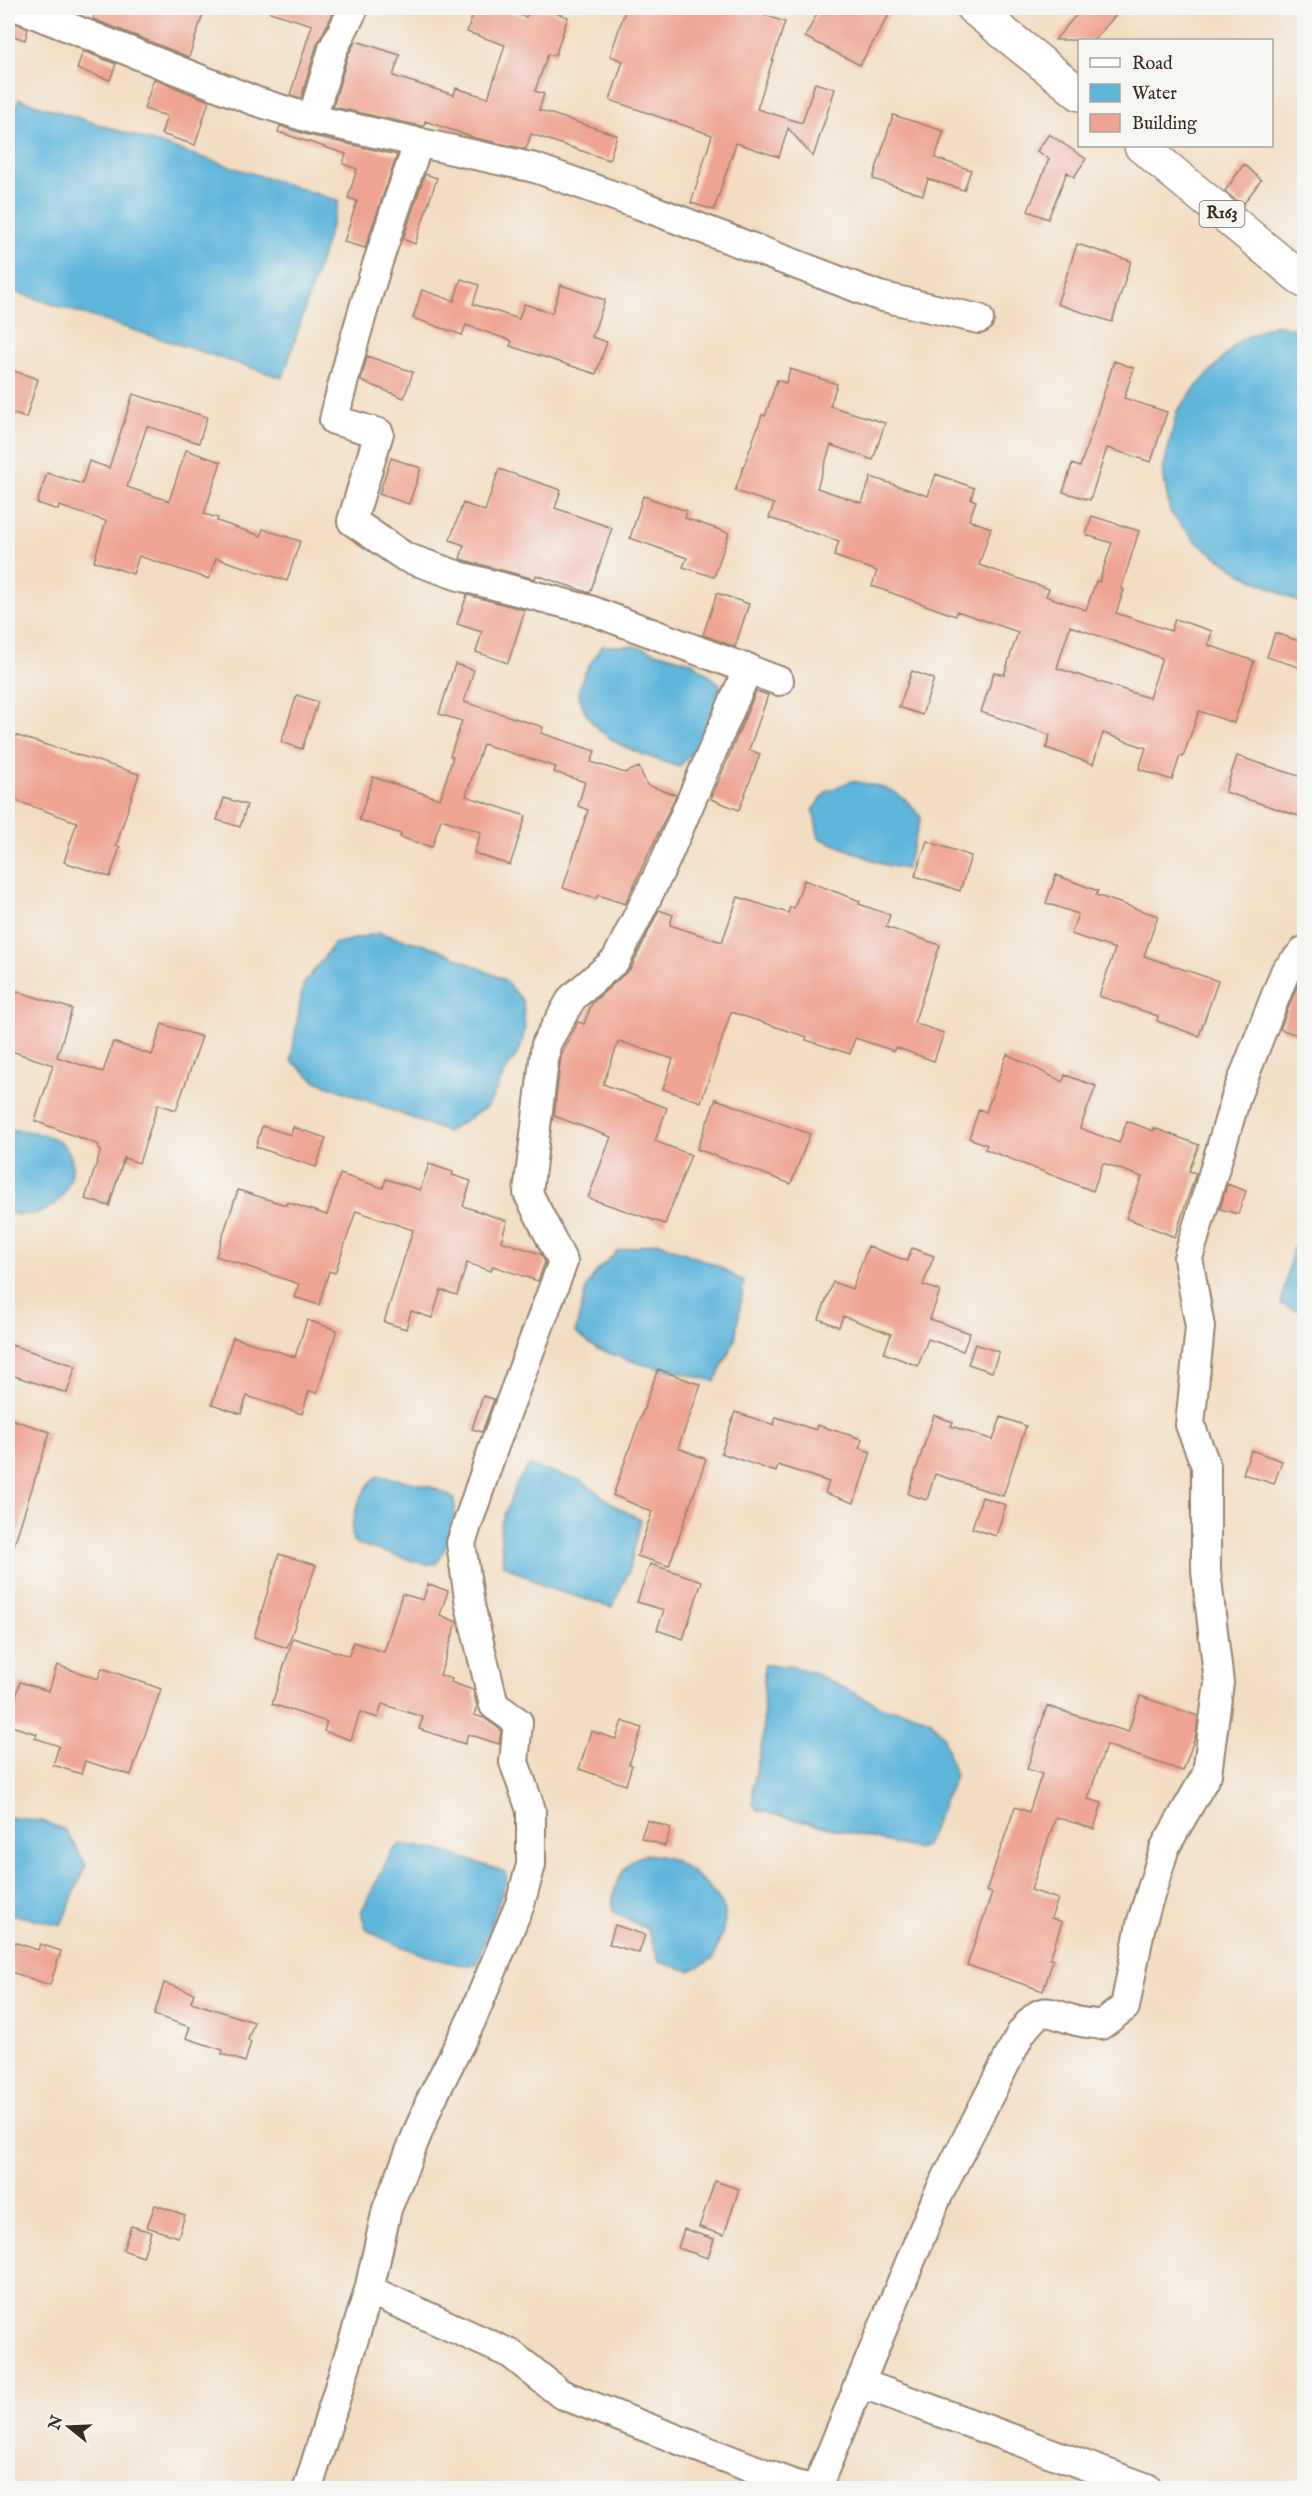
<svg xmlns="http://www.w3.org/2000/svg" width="1312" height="2496" viewBox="0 0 1312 2496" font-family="'IM FELL English',serif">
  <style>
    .water { fill: #5eb6db; stroke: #4c707c; stroke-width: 1.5 }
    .building { fill: #eea491; fill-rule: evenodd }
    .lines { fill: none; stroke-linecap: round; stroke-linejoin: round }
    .minor-casing { stroke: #978470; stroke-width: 32 }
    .major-casing { stroke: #978470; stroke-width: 36 }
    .minor { stroke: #fff; stroke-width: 28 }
    .major { stroke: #fff; stroke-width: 33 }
    .labels { text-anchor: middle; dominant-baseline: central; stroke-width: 4.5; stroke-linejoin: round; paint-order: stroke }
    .shield { fill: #f6f6f2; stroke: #73675e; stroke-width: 1.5 }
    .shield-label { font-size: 16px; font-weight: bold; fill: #3b2a1e }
  </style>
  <rect width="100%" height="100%" fill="#f6f6f2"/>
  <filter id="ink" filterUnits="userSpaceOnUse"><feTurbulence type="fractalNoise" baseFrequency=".0167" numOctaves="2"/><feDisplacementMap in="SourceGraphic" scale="12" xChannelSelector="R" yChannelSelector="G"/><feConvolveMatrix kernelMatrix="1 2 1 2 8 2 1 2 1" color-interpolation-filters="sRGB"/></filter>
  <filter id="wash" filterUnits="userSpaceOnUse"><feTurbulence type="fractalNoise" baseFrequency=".008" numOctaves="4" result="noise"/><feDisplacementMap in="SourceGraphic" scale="24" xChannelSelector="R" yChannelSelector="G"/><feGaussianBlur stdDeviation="1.35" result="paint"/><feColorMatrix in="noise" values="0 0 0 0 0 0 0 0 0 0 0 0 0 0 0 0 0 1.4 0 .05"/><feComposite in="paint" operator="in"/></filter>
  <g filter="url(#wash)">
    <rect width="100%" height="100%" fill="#f3ddc2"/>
    <!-- water -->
    <path class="water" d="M19,99l320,102 -56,177 -275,-88v-154z
      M1275,324l29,7v274l-65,-33 -44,-31 -25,-29 -7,-41 14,-60 20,-25 43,-46z
      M602,646h32l60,17 27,22 -13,51 -29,31c-36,-12 -83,-24 -97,-63 -2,-5 -4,-9 -3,-13 2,-17 15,-32 23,-45z
      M852,781c34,6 49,8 69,37l-15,51 -21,-4 -66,-27 -6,-28 14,-19z
      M379,933l57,15 69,32 18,21 2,28 -5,21 -14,20 -18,36 -41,26 -133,-52 -23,-20 12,-75 31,-41z
      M8,1129c18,2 48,4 59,20 13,19 -1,50 -19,60 -12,7 -28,7 -40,3z
      M657,1242l61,24 26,16 -9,58 -20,41 -74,-17 -44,-15 -22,-16 11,-44 9,-16 23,-22z
      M1304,1244v68l-23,-7 12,-57z
      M529,1466l53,15 35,26 24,13 -12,51 -17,36 -64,-19 -45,-24 -3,-39 18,-44z
      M378,1476c20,3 61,10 76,23 4,20 -7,47 -17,64l-10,2 -73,-22c-8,-18 8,-56 24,-67z
      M764,1665l26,1 22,6 70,35 26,5 22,8 13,15 12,41 -30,70 -8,3 -157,-38 -7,-6v-19l10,-48z
      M8,1817l34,4 23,9 21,35 -25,60 -53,-11z
      M401,1844l41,7 64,21 1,7 -31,86c-25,3 -89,-22 -110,-36l-5,-17 31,-61z
      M645,1854c7,1 16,2 23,4 18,7 54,35 57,55 1,15 -7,32 -12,46l-23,12 -31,-9 -12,-33 -34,-17c-3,-22 10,-51 32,-58z"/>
    <g id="blocks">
      <!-- building -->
      <path class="building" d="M97,8h108l-16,49 -96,-38z
        M270,8h66l-19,36 -16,54 -11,-3 22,-70 -42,-13z
        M475,8h21l30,9 4,-9h10l28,9 -13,39 -7,-2 -13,37 9,3 -5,16 78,25 -8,25 -78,-26 -5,15 -51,-11 -50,-17 -1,5h-3l-88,-19 15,-52 8,-14 44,14 -7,21 61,19 2,-7 32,10 17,-53 -38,-13z
        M626,8h117l42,14 -28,87 45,14 13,-40 20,6 -22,68 -25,-29 -9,29 -43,-14 -22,67 -23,-7 21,-68 -102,-35 13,-39 -13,-5z
        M820,8h73l-33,57 -55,-28z
        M1082,8h40l-28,32h-39z
        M8,19l20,10 -3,11 -17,-6z
        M83,51l33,13 -6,16 -33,-11z
        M154,79l55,22 -14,44 -34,-11 6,-18 -23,-7z
        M893,115l51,16 -9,27 36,12 -7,20 -36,-11 -5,16 -50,-16z
        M280,126l28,9 89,20 -32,93 -21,-6 13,-41 -9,-3 9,-29 -14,-5 3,-10 -68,-22z
        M1049,134l37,25 -12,18 -7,-5 -19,47 -20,-8 21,-52 -12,-8z
        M1244,164l17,16 -19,26 -17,-15z
        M425,174l12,4 -22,66 -12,-5z
        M1077,244l54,17 -19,61 -55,-18z
        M461,279l18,6 -6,19 46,15 5,-15 28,9 9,-28 44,15 -13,37 15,5 -11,32 -86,-28 2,-5 -46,-16 -4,10 -49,-17 9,-28 32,11z
        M367,356l46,16 -9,26 -43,-17z
        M1114,361l20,7 -10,30 43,14 -16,50 -44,-14 -17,52 -27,-8 9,-28 8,3z
        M8,369l30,10 -12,39 -18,-6z
        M790,369l47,15 -7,22 55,17 -12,37 -42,-15 -14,43 45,15 9,-26 57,19 8,-22 38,14 -3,11 5,2 -7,19 22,8 -12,37 70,24 -3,7 40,14 10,-29 3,1 13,-39 -26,-8 6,-19 47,15 -18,58 3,1 -8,23 55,18 4,-12 37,12 -4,14 46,16 -20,62 -35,-12 -16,46 -3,-1 -8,24 -33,-11 7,-21 -43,-15 -10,31 -47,-16 4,-13 -69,-23 13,-40 10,3 14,-43 -61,-21 -1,5 -84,-30 5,-15 -43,-15 5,-15 -70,-23 5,-14 -39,-13 27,-76 3,1 12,-36 9,3zM1070,626l92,32 -13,40 -92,-30z
        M133,394l74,23 -8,26 -52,-17 -20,61 42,14 17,-51 35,12 -17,52 14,4 -1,3 44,15 2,-7 37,12 -13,40 -71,-23 -7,21 -70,-23 -6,18 -39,-13 12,-40 -47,-15 -1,4 -21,-7 10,-30 35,11 7,-23 20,7z
        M391,458l30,10 -12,36 -30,-10z
        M499,469l62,21 -6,18 57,20 -22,65 -54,-18 -1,4 -75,-20 4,-14 -14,-5 13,-37 22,8z
        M643,496l44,15 -2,7 44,15 -15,44 -31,-10 4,-9 -57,-20z
        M717,593l32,11 -14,43 -32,-12z
        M467,595l58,15 -17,53 -32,-11 6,-20 -25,-8z
        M1275,633l30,10v26l-38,-12z
        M455,664l19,6 -10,32 79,25 -2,6 54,18 -4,11 34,11 14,-6 8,18 29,10 -51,109 -27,-9 -2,4 -33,-11 25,-78 -10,-4 7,-24 -31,-10 2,-5 -73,-23 -17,52 60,20 -16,49 -36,-12 7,-21 -40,-13 -9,28 -32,-10 1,-3 -42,-14 14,-43 67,22 13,-42 -3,-1 12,-35 -23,-7z
        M912,671l22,8 -12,36 -23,-8z
        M756,691l12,4 -19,55 11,4 -21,56 -28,-11z
        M297,695l21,7 -16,47 -21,-7z
        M8,733l131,41 -23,72 4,1 -10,30 -46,-15 13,-40 -69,-24z
        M1237,756l68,22v40l-80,-26z
        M224,798l23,7 -7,22 -23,-7z
        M927,841l44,15 -11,35 -45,-15z
        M1056,875l42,16 -2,4 62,21 -14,40 74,25 -19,55 -42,-15 1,-5 -59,-20 16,-47 -44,-15 7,-20 -32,-11z
        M804,880l56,21 -1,3 31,11 -4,12 54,18 -26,78 30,10 -10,28 -39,-14 -1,4 -39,-13 -5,16 -44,-14 1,-3 -76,-25 -30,90 -38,-13 10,-30 -54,-18 -16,43 64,24 -12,33 36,14 -26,69 -77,-26 23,-61 -57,-21 7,-60 17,-34 6,2 8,-21 39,-35 28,-58 14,5 -3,10 52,17 16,-45 50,16 2,-6 4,1z
        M1305,975v63l-25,-9 19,-48z
        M14,990l58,19 -15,48 46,15 10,-30 39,13 10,-31 40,13 -26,73 -18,-6 -19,59 -15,-5 -15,48 -24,-7 16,-49 -3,-1 1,-4 -64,-24 18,-56 -45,-15v-39z
        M1007,1054l56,28 2,-7 31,11 -16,42 39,15 8,-22 26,10 1,-3 45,17 -10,26 7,2 -21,64 -49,-19 16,-41 -39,-14 -10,28 -108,-42 2,-4 -18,-7 10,-29 7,3z
        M716,1099l94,35 -19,50 -94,-35z
        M262,1126l29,9 2,-8 33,11 -10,29 -60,-20z
        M429,1164l24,8 -1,3 19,6 -8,25 44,15 -6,20 40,13 4,8 -7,19 -45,-15 -2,5 -24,-8 -10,32 -16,-5 -9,28 -21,-7 -5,18 -22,-7 29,-92 -57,-19 -21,62 -6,-2 -10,34 -25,-8 5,-13 -83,-28 22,-66 48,15 1,-3 40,13 13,-41 43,14 3,-9 34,11z
        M1227,1184l19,7 -8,23 -18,-5z
        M868,1246l39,15 5,-13 22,8 -11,29 17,6 -10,28 40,14 -7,18 -35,-12 -10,27 -34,-13 7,-19 -48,-18 -4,11 -20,-8 14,-37 19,7z
        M307,1320l30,10 -20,63 -8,-2 -7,23 -55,-18 -6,18 -29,-10 21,-67 62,20z
        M8,1344l68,22 -9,27 -59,-19z
        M975,1344l24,8 -7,20 -24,-8z
        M658,1369l43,16 -23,63 28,11 -37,107 -32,-10 15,-44 -39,-17z
        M483,1396l11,3 -12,33 -10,-3z
        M735,1412l39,13 2,-8 40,13 1,-5 45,14 -3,9 12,4 -17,51 -29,-10 4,-11 -51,-17 -2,7 -55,-19z
        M934,1415l19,7 -2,4 42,14 8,-23 25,9 -23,70 -68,-22 -8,26 -19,-6z
        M8,1418l42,14 -38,119 -4,-1z
        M1251,1450l31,11 -8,23 -31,-10z
        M982,1497l24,8 -10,31 -24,-8z
        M279,1554l37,11 -29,83 -33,-11z
        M650,1564l52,17 -19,58 -26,-9 7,-20 -27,-8z
        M428,1584l20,7 -8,24 17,7 -17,53 12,4 -1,3 22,8 4,16 -3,9 10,3 17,12 -2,14 -31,-10 -3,10 -46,-15 4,-12 -41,-13 -4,14 -18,-6 -9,28 -27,-9 3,-9 -55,-18 21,-66 56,18 4,-14 31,10 18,-58 21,6z
        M57,1665l41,14 4,-11 59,21 -30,86 -46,-14 -4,13 -28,-9 6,-19 -24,-8 2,-4 -29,-9 12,-43 29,9z
        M1140,1696l58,20 -2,18 -13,37 -77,-26 -18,54 14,4 -8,26 -38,-12 -25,73 27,9 -7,19 11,4 -12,37 3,1 -10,31 -76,-26 25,-72 -6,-2 29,-84 14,5 13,-38 -15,-5 20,-63 81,26z
        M622,1721l20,7 -13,36 3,1 -6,20 -47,-16 12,-38 25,8z
        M647,1820l24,8 -6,18 -24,-8z
        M615,1925l30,10 -6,18 -30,-9z
        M8,1940l30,10 2,-6 21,7 -11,34 -42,-14z
        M164,1983l30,10 -3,9 63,20 -6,18 3,2 -6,20 -23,-8 1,-4 -37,-12 4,-11 -36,-12z
        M715,2181l24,8 -15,46 -25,-8z
        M155,2205l30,10 -7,22 -31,-10z
        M131,2226l20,6 -8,25 -20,-7z
        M684,2229l30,10 -6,19 -30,-10z"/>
    </g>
  </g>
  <g filter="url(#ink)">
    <use href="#blocks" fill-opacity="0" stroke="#978470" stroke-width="1.5"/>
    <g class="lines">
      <!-- minor casing -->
      <g class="minor-casing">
        <path id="minor" d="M20,8l235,93 57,18 21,-70 21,-41
          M312,119l223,49 105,37 239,91 100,23
          M419,142c-33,91 -63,183 -85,278l45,13 -27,88 53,36 54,19 131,34 189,71
          M369,2290l142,64 50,40 231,90 16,4 9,-1 120,-290 84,-164c21,-27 22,-23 52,-13 8,3 19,3 28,5l24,-18 16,-83 24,-77 42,-73 12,-91 -13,-112v-105l-16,-41 10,-98 -12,-69 49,-164 48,-122 19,-21
          M856,2390l15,-3 276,101
          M308,2488l61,-198 18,-81 43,-107 41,-81 49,-117 11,-39v-55l-17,-48 4,-40 -24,-17 -24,-100 -9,-62 33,-97 69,-184 -35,-69 18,-149 26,-46 44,-38 49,-99 83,-193"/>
      </g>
      <!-- major casing -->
      <g class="major-casing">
        <path id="major" d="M973,8l107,86
          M1141,146l163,135"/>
      </g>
      <!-- minor -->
      <use href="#minor" class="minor"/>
      <!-- major -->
      <use href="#major" class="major"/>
    </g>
  </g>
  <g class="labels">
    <!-- shield labels -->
    <rect class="shield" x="1199.5" y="201" width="45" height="26" rx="4.5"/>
    <g class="shield-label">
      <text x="1222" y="214">R163</text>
    </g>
  </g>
  <!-- margin -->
  <rect width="1312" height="2496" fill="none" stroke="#f6f6f2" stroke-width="30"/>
  <!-- legend -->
  <rect x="1078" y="39" width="195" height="108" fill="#f6f6f2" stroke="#aba49d" stroke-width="1.5"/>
  <rect x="1090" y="58" width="30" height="9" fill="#ffffff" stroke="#aba49d" stroke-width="1.5"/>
  <text x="1132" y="69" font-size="18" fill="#3b2a1e">Road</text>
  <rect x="1090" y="84" width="30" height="18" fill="#5eb6db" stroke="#aba49d" stroke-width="1.5"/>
  <text x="1132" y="99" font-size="18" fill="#3b2a1e">Water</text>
  <rect x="1090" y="114" width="30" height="18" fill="#eea491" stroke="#aba49d" stroke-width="1.5"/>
  <text x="1132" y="129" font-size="18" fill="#3b2a1e">Building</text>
  <!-- north arrow -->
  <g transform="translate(69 2427) rotate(288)" stroke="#f6f6f2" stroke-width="4.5" paint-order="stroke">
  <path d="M0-4.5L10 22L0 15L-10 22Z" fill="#3b2a1e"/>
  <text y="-9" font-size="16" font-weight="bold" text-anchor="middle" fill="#3b2a1e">N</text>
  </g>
</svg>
